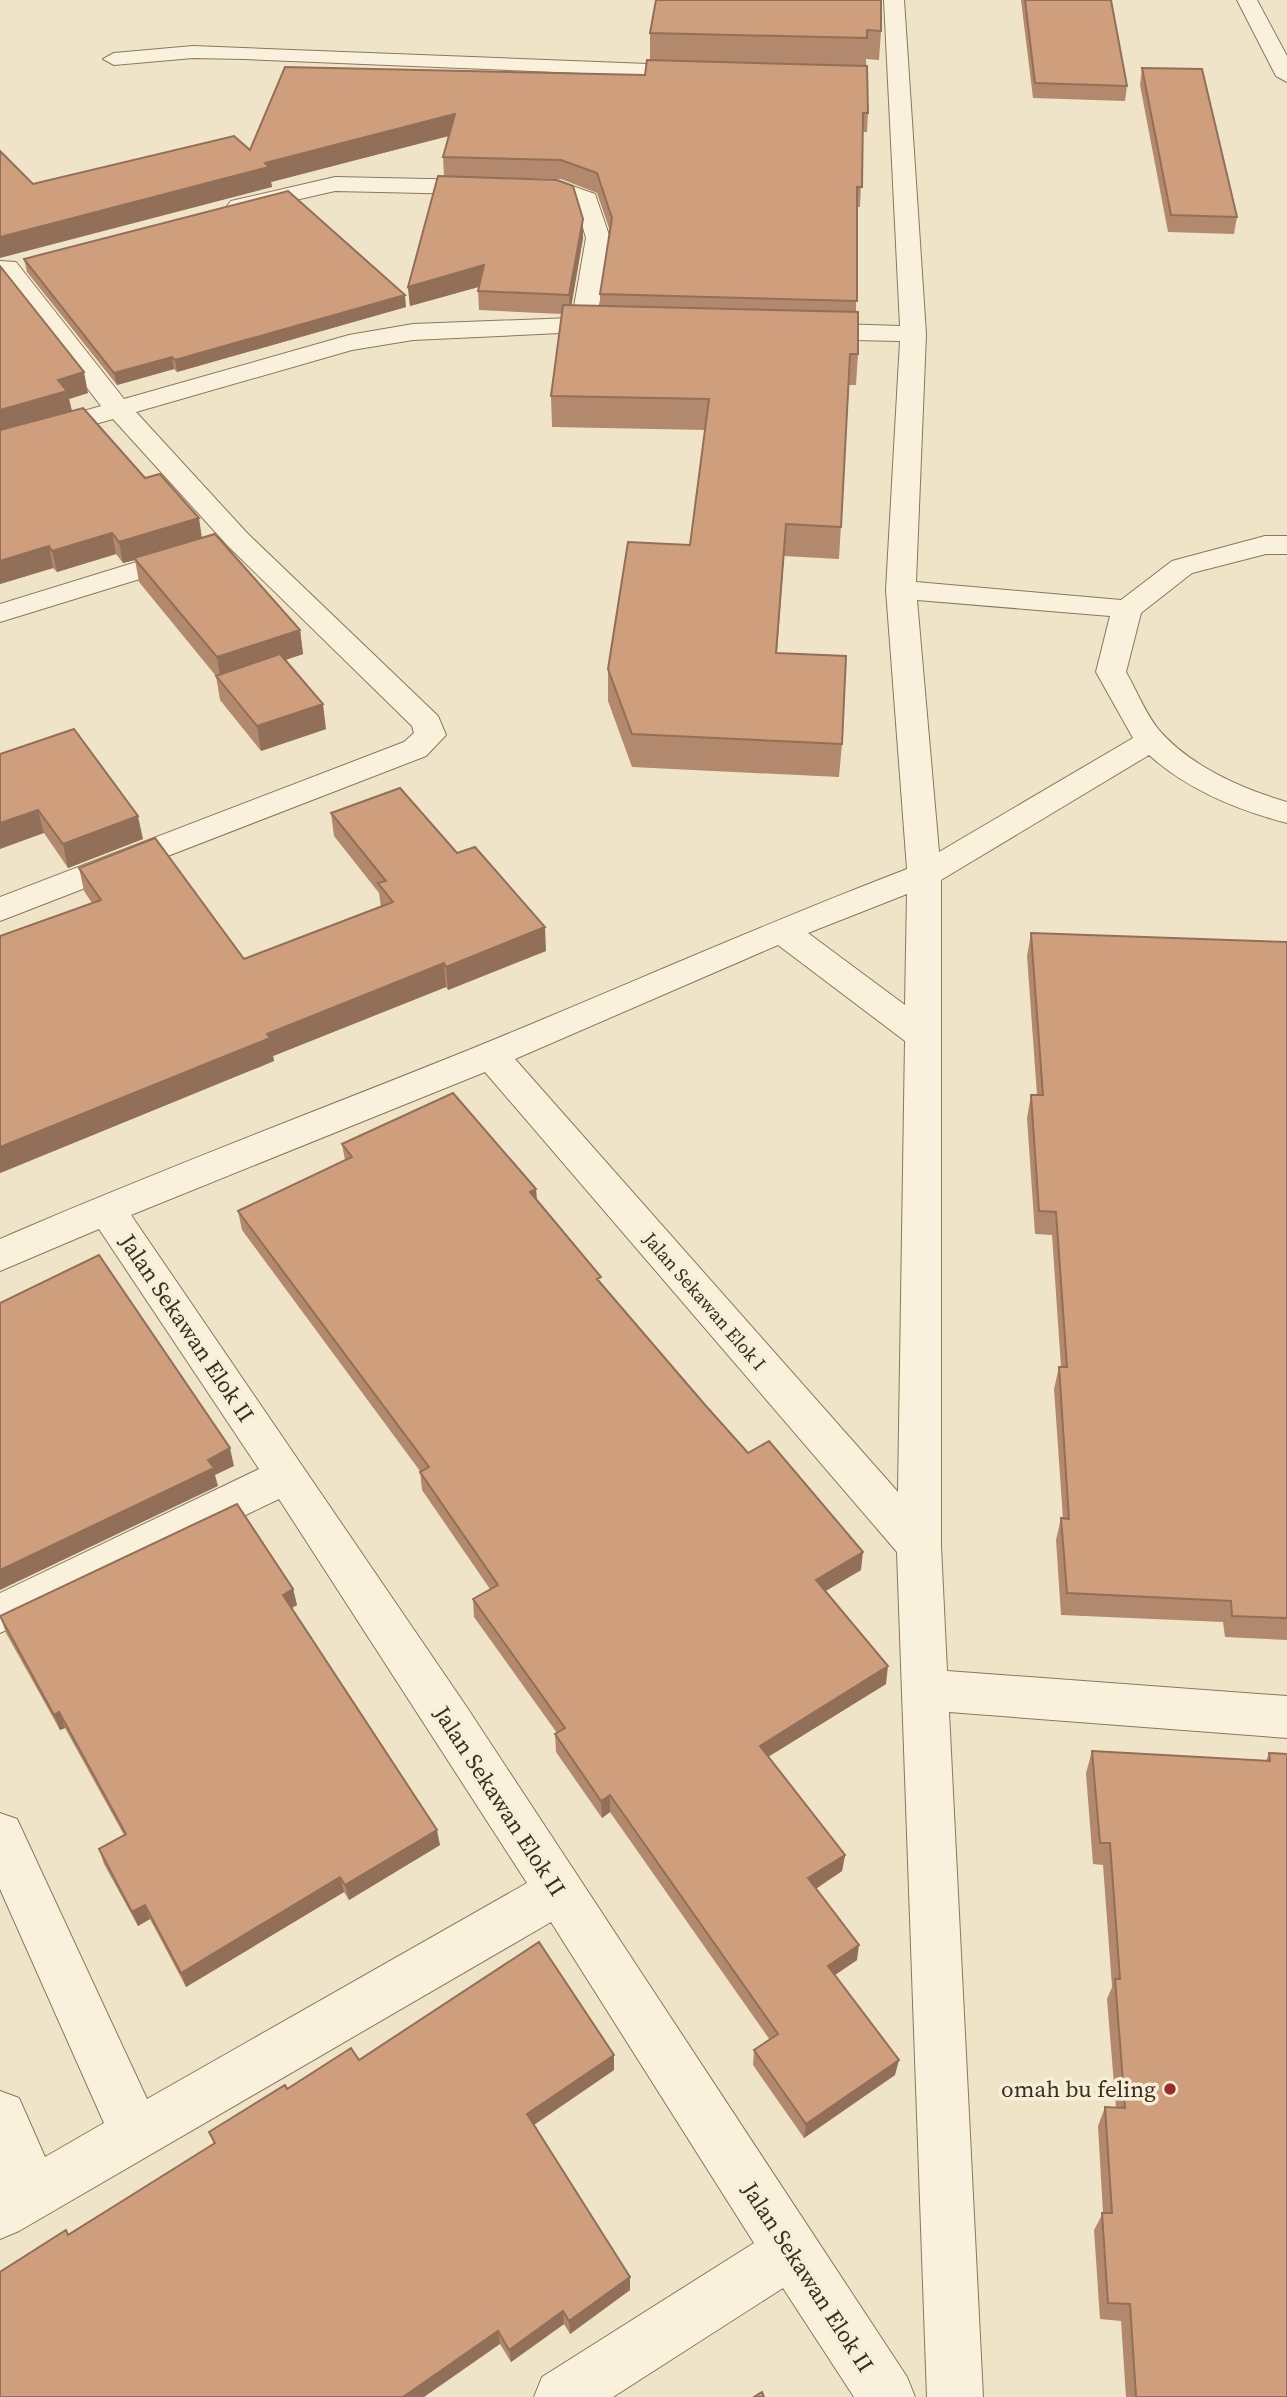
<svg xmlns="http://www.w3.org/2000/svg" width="1287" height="2397" viewBox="0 0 1287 2397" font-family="'Source Serif 4',serif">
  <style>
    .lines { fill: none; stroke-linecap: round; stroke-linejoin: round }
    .minor-casing { stroke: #8d765c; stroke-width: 2 }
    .minor { fill: #faf1dc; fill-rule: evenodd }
    .wall { fill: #b2896c; fill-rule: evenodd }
    .shaded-wall { fill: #916f58 }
    .building { fill: #cf9f7d; stroke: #916f58; stroke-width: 2 }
    .poi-dot { fill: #9e2a2b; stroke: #f7eed8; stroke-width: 2.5 }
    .labels { text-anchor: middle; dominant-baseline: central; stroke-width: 7; stroke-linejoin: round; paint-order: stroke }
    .street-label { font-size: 19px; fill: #3d2e20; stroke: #f7eed8 }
    .near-street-label { font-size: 23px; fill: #3d2e20; stroke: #f7eed8 }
    .near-poi-label { font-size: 23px; fill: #3d2e20; stroke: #f7eed8; text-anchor: end }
  </style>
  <rect width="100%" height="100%" fill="#f0e4c8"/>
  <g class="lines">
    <!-- minor casing -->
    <g class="minor-casing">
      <path id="minor" d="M884,0h20l22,334 -10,248 205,18 51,-39 93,-25h22v18h-21l-74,19 -51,40 -15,59c11,19 19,41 33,58 31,36 83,59 128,72v21c-50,-13 -99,-33 -138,-68l-208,125v666l6,125 340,25v42l-338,-26 34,685h-56l-30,-845 -412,-480 -354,143 335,491 441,671 8,20h-61l-71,-109 -170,109h-79l8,-20 212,-134 -203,-321 -532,309 -19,8v-148l19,7 26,59 59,-34 -104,-234v-76l17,6 130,280 380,-216 -248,-384 -279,134v-40l259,-124 -160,-240 -99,42v-32c157,-68 317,-128 476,-192 144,-59 285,-122 431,-178l-21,-279 14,-249 -93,-2 -9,-3 -4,-5 4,-5 9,-3 93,3zM917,600l193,16 -14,56 37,66 -194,114zM907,894l-2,111 -97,-72zM778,945l127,96 -7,451 -383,-433z
        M1237,0h20l30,56v26l-11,-6z
        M193,46l506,20 11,6 -11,6 -455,-19 -51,-1 -79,7 -11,-6 11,-6z
        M335,177l226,5 34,12 15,44 -13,80 26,2 4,5 -4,5 -210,10 -61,10 -216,62 112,122 190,182 8,19 -20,21 -426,165v-24l404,-155 10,-9 -2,-7 -184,-180 -115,-127 -113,32v-16l101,-29 -101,-132v-13l16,1 108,137 225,-64 64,-11 159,-6 14,-80 -10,-35 -18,-7 -223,-5 -96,22 -8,-2 -4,-5 4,-5z
        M185,547l10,3 4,6 -4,6 -195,60v-18z"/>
    </g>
    <!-- minor -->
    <use href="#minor" class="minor"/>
  </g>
  <!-- wall -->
  <path class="wall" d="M1021,0h90l16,86 -2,15 -92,-3z
    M881,31l-2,29 -13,-1 2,54 -1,19h-4l-3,75h-3l-1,105 2,42 -2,31h-7l-10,174 -55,-3 -7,97 65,91 -3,33 -207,-10 -24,-66v-32l82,-124 15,-115 -153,-3 -1,-31 11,-82 -83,-4 -1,-19 1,-4 -69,19 -2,-19 36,-111 -1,-19 6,-21 -178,46 1,5 -239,-3 217,-34 395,-75 5,-15v-27zM502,178l59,1 36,14 13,38 -10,63v12l-29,-1 12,-67v-19z
    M1142,68l95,149 -3,17 -66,-2 -28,-147z
    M24,259l382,48 -229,65 -3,-3 -57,16 -90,-113z
    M0,266l88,127 -19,6 3,12 73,67 57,60 98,92 3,24 -18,6 41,69 -65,22 -41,-51 -4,-24 -77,-94 -4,-22 -12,3 -7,-9 -59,18 -4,-4 -53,16z
    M0,754l143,85 -75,29 -24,-35z
    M331,813l126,40 89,98 -98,39 -2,-3 -173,69 1,5 -274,112v-237l92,-33 -8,-12 -5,-23 165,91 137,-52 -2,-14 -45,-57z
    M1031,933l256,9v698l-62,-3 -2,-15 -162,-7 -5,-75 5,-22 2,1 -9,-130 5,-22h2l-9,-132 -17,-1 -8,-116 4,-23h6l-10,-139z
    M342,1144l194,45 1,11 64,84 105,122 42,47 113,117 -36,21 61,93 -118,73 77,98 -3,16 -26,17 41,72 -22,15 60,100 -91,63 -51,-73 1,-15 16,-10 -160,-228 -8,6 -46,-66 -1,-18 2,-1 -83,-116 -1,-18 17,-10 -68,-99 -2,-19 -178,-241 -4,-19 107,-51z
    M293,1589l4,16 -5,3 148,237 -91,55 -5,-8 -158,95 -36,-68 -12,7 -34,-62 -5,-15 25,-14 -59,-107 -5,2 -54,-97 -6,-17z
    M1092,1751l174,10 3,-8 18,1v643h-161l-5,-76 -21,-2 -6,-89 9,-17 -5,-87 7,-19 11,1 -9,-109 5,-12 -9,-122 -10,-1 -7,-91z
    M614,2055v15l-80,55 96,152v13l-60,44 -6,-10 -53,38 -11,-18 -432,-110 146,-90 -5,-12 78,-43 72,-29z"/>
  <!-- shaded-wall -->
  <path class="shaded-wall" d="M455,114l1,20 -185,48 1,5 -272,71v-21l265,-74z
    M583,219v19l-13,76 -1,-19z
    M484,265l1,20 -75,21 -2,-19z
    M405,295l1,12 -229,65 -2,-12z
    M172,357l2,12 -57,16 -3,-12z
    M84,372l4,21 -19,6 3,13 -72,20v-22l58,-30z
    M199,518l3,21 -68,19 1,2 -12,3 -4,-21z
    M786,524l-2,32 -10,129 2,-32z
    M112,533l4,21 -59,18 -5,-21z
    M49,546l4,22 -53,16v-23z
    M300,630l3,24 -82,28 -4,-25z
    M323,704l3,25 -65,22 -4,-25z
    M38,810l6,23 -44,16v-26z
    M138,816l5,23 -75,29 -5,-24z
    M545,927l1,24 -98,39 -2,-23z
    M444,963l2,24 -173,69 1,5 -274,112v-26l267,-113z
    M536,1189l1,20 -7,-17z
    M230,1448l4,18 -19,9 3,11 -218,104v-20z
    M863,1552l-2,18 -47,28 2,-18z
    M293,1589l4,16 -11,6 -3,-16z
    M888,1666l-2,18 -128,79 2,-17z
    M59,1712l6,16 -5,2 -6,-15z
    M610,1795v17l-8,6 -1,-17z
    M437,1830l3,15 -91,55 -4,-15z
    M845,1855l-3,16 -35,24 1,-17z
    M340,1877l4,15 -158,95 -5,-14z
    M145,1905l5,14 -12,7 -6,-14z
    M859,1945l-2,15 -31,21 2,-15z
    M614,2055v15l-85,58 -2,-14z
    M899,2060l-4,15 -91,63 2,-14z
    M630,2277v13l-60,44 -1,-13z
    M563,2311l1,13 -53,38 -2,-12z
    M498,2331l2,13 -76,53h-21z"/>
  <!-- building -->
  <path class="building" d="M656,0h225v31l-14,-1v8l-217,-5z
    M1025,0h86l16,86 -92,-3z
    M647,60l220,6 1,47h-5l-1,74h-5v114l-257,-7 12,-76 -15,-45 -36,-13 -118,-3 12,-43 -190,49 4,4 -269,70v-86l33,33 201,-48 16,14 35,-83 360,8z
    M1142,68l60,1 35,148 -66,-2z
    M438,176l119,4 16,6 10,33 -14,76 -91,-4 6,-26 -76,22z
    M288,191l117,104 -230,65 -3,-3 -58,16 -90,-114z
    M0,266l84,106 -26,8 9,11 -67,19z
    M563,305l295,7v42h-8l-9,173 -55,-3 -10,129 70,3 -4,88 -210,-10 -24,-65 20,-127 62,3 19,-146 -158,-3z
    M83,408l62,70 15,-4 39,44 -80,24 -7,-9 -60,18 -3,-5 -49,15v-131z
    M215,534l85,96 -83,27 -83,-99z
    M280,654l43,50 -66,22 -41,-50z
    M74,729l64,87 -75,28 -25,-34 -38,13v-69z
    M400,788l57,65 18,-6 70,80 -99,40 -2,-4 -177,71 3,4 -270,109v-211l101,-36 -22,-32 76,-30 89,121 149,-57 -15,-19 8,-2 -55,-68z
    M1031,933l256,9v676l-55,-2 -1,-15 -164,-8 -6,-75 8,1 -10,-152h8l-11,-155 -17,-1 -8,-116h12z
    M453,1093l83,96 -6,3 71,85 -4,2 109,127 42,47 21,-12 94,111 -47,28 72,86 -128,80 85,109 -37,23 51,67 -31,21 71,94 -93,64 -52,-74 24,-16 -168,-239 -9,6 -46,-67 10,-6 -92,-129 25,-14 -78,-113 9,-5 -191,-256 114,-54 -10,-13z
    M99,1255l131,193 -22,12 6,8 -214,102v-267z
    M237,1504l56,85 -10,6 154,235 -92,55 -5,-8 -159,96 -36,-68 -13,7 -33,-63 27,-15 -67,-122 -5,3 -54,-99z
    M1092,1751l178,10 -1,-8 18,1v643h-151l-6,-93 -22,-1 -6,-90h10l-7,-106 20,1 -10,-129h5l-10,-136h-10z
    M539,1942l75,113 -87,59 103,163 -61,44 -6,-10 -54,39 -11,-19 -95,66h-403v-125l66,-42 2,5 147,-92 -6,-11 76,-47 2,4 64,-41 8,12z
    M762,2392l2,5h-10z"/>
  <!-- markers -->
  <circle class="poi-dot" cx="1170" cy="2089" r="7"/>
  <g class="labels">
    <!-- street labels -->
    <g class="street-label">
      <text transform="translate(705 1301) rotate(49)">Jalan Sekawan Elok I</text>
    </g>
    <!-- near-street labels -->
    <g class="near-street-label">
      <text transform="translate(187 1328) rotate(56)">Jalan Sekawan Elok II</text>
      <text transform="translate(500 1801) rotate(57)">Jalan Sekawan Elok II</text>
      <text transform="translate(808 2277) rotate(57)">Jalan Sekawan Elok II</text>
    </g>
    <!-- near-poi labels -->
    <g class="near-poi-label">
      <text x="1156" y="2089">omah bu feling</text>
    </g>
  </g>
</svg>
